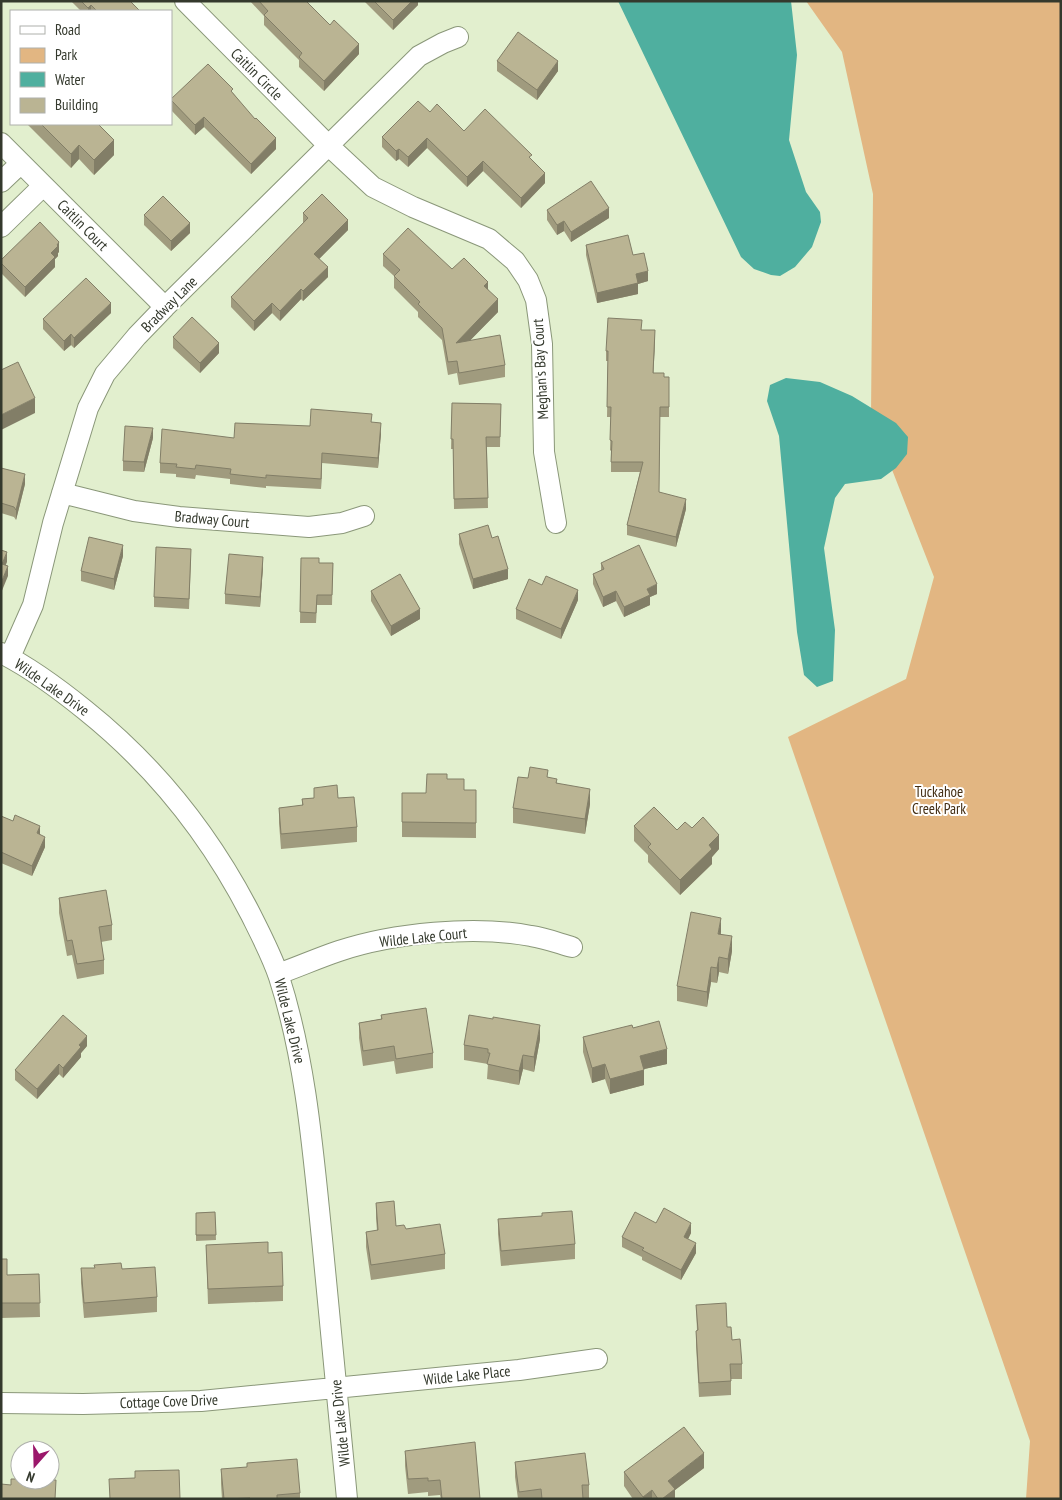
<svg xmlns="http://www.w3.org/2000/svg" width="1062" height="1500" viewBox="0 0 1062 1500" font-family="'PT Sans Narrow',sans-serif">
  <style>
    .park { fill: #e2b682 }
    .water { fill: #4faf9f }
    .lines { fill: none; stroke-linecap: round; stroke-linejoin: round }
    .street-casing { stroke: #8a9779; stroke-width: 22 }
    .street { stroke: #fff; stroke-width: 20 }
    .wall { fill: #a09b7e }
    .shaded-wall { fill: #827e67 }
    .building { fill: #bab493; stroke: #827e67 }
    .labels { text-anchor: middle; dominant-baseline: central; stroke-width: 4; stroke-linejoin: round; paint-order: stroke }
    .street-label { font-size: 15px; fill: #34392d; stroke: #fff }
    .park-label { font-size: 15px; fill: #432e14; stroke: #fff }
  </style>
  <rect width="100%" height="100%" fill="#e2efce"/>
  <!-- park -->
  <path class="park" d="M806,1h255v1498h-35l4,-58 -242,-704 118,-58 28,-102 -63,-161 2,-222 -31,-142z"/>
  <!-- water -->
  <path class="water" d="M618,1h173l6,54 -8,85 17,52 14,20 1,10 -9,25 -17,20 -15,9 -9,-1 -17,-6 -13,-12z
    M786,378l34,4 32,14 44,27 12,14 -1,17 -11,14 -15,11 -36,5 -10,14 -11,50 11,82 -2,51 -16,6 -13,-12 -7,-43 -18,-196 -12,-35 3,-16z"/>
  <g class="lines">
    <!-- street casing -->
    <g class="street-casing">
      <path id="street" d="M185,1l144,145 44,41 40,20 76,32 26,22 13,19 8,20 6,44 2,108 12,71
        M1,143l164,164
        M1,182l20,-19
        M1,227l42,-41
        M62,493l72,18 45,6 130,10 33,-4 22,-7
        M1,653c30,15 58,36 84,57 70,56 125,125 166,205 10,20 21,41 28,62 27,84 34,174 43,262 8,86 17,173 25,260
        M10,657l23,-52 20,-82 35,-115 17,-34 32,-38 28,-29 254,-251 24,-13 15,-6
        M278,974c20,-7 40,-16 61,-23 54,-18 136,-26 192,-15 14,2 27,7 41,11
        M1,1403l82,1 118,-3 318,-31 78,-11"/>
    </g>
    <!-- street -->
    <use href="#street" class="street"/>
  </g>
  <!-- wall -->
  <path class="wall" d="M71,1h59l10,10h-59z
    M250,1h56l53,53 -35,37 -25,-24v-7l-35,-35v-9z
    M364,1h54v4l-25,25z
    M497,61l61,10 -21,29 -40,-29z
    M233,93l43,56 -25,25 -47,-47 -9,8 -24,-25v-11z
    M430,112l34,19 68,29 13,23 -24,25 -38,-37 -16,16 -40,-39 -19,19 -9,-8 -3,2 -14,-14v-10z
    M27,124h71l16,31 -20,20 -15,-16 -8,9z
    M547,210l62,8 -38,24 -7,-11 -7,4 -10,-15z
    M303,213l45,17 -29,29 9,18 -25,24 -2,-2 -21,22 -8,-8 -18,18 -23,-24v-10l72,-74z
    M144,215l46,18 -19,18 -27,-26z
    M586,245l47,10 15,26 -10,3v10l-41,9 -11,-48z
    M59,252l-1,1v3l-3,3v8l-30,30 -24,-24v-13z
    M383,254l69,15 36,20 10,23 -28,28 35,25v12l-46,8 -2,-12 -9,2 -6,-35 -24,-23v-5l-24,-24v-12l-11,-10z
    M111,313l-37,35 -3,-3 -7,6 -21,-22v-10z
    M642,330l13,10 -2,33 11,4h5v40h-9l-1,75 27,17 -10,38 -49,-12v-10l13,-53h-29v-21l-1,-1 1,-33h-4l1,-56h-2v-10z
    M173,337l46,16 -19,20 -27,-25z
    M452,403l49,1 -1,43h-13l1,61 -34,1 -1,-60h-2z
    M372,422l9,11 -3,35 -56,-5 -1,26 -55,-3v2l-36,-4v-5l-34,-4 -1,4 -19,-2v-3l-16,-1v-10l74,-25 76,-12z
    M153,438l-9,34 -21,-1v-10z
    M1,468l24,16 -9,36 -2,-3 -13,-4z
    M459,534l33,4 16,41 -35,10 -14,-45z
    M123,556l-9,34 -33,-9v-10z
    M301,558l18,5h14l-1,42h-15l-1,18h-16z
    M191,559l-2,50 -35,-2v-10z
    M601,563l56,31 -7,3v8l-26,12 -8,-16 -13,6 -10,-23v-10l8,-3z
    M263,567l-3,40 -35,-3v-10z
    M371,591l49,28 -29,17 -20,-35z
    M578,600l-17,39 -45,-20v-10z
    M548,777l42,27 -5,30 -72,-11v-15l15,-30z
    M447,779l17,11h12v48l-74,-1v-44h24z
    M314,788l24,10 19,29v15l-76,7 -2,-26v-15l23,-2v-7l12,-1z
    M1,816l39,18 5,13 -13,29 -31,-13z
    M634,826l43,4 15,-2 27,21 -7,8v7l-32,31 -32,-33v-7l-14,-14z
    M59,898l53,27v15l-11,2 3,18v14l-27,5 -5,-24 -5,1 -8,-43z
    M721,932v2l11,17 -4,23 -9,-2 -2,11 -6,-1 -4,25 -30,-6v-15z
    M381,1015l52,38v15l-37,6 -2,-13 -31,5 -4,-28v-15l22,-4z
    M633,1028l34,36 -23,5v16l-34,9 -5,-15 -13,4 -9,-31v-15z
    M540,1039l-6,33 -11,-3 -4,16 -32,-6 1,-15 -24,-4v-15z
    M87,1046l-6,7v4l-18,21 -4,-4 -22,25 -22,-19v-10z
    M376,1203l20,23 49,28v15l-74,11 -5,-33v-15l11,-1 -1,-13z
    M215,1212l1,28 -20,1v-28z
    M542,1216l33,28v15l-74,7 -3,-32v-15z
    M656,1223l35,10 -3,6 8,14 -15,27 -39,-20v-3l-20,-10v-10z
    M206,1245l62,8 15,33v15l-75,3z
    M1,1259l6,16 32,-1 1,43 -39,1z
    M81,1268l41,1 35,28v15l-73,6 -3,-35z
    M696,1305l31,22 15,37v15h-11v16l-32,2 -3,-52v-14h1z
    M405,1451l75,48h-39l-1,-4 -12,1v-4l-20,2 -3,-28z
    M515,1462l74,23v14h-71l-3,-22z
    M704,1468l-29,22v9h-42l-9,-13v-14z
    M221,1469l79,24v6h-78l-1,-15z"/>
  <!-- shaded-wall -->
  <path class="shaded-wall" d="M412,1h6v4l-25,25v-10z
    M91,5v6h-3v-3z
    M359,44v10l-35,37v-10z
    M558,61v10l-21,29v-10z
    M204,117v10l-9,8v-10z
    M276,138v11l-25,25v-10z
    M427,138v10l-19,19v-10z
    M114,140v15l-20,20v-15z
    M79,145v14l-8,9v-14z
    M399,149v10l-3,2v-10z
    M483,161v10l-16,16v-10z
    M545,173v10l-24,25v-10z
    M609,208v10l-38,24v-10z
    M348,220v10l-34,34v-10z
    M564,221v10l-7,4v-10z
    M190,223v10l-19,18v-10z
    M59,242v10l-1,1v3l-3,3v8l-30,30v-10z
    M328,267v10l-25,24v-10z
    M648,271v10l-10,3v10l-41,9v-10l39,-19z
    M488,282v12l-4,-8z
    M301,289v10l-21,22v-10z
    M498,299v13l-42,43v-12z
    M111,303v10l-37,35v-10z
    M272,303v10l-18,18v-10z
    M655,330v10l-2,43v-10z
    M71,334v11l-7,6v-10z
    M219,343v10l-19,20v-10z
    M35,398v15l-34,17v-15z
    M381,423v10l-3,35v-10z
    M153,428v10l-9,34v-10z
    M322,453v10l-1,26v-10z
    M25,474v10l-9,36v-10z
    M686,499v10l-10,38v-10z
    M123,545v11l-9,34v-11z
    M7,552v10l-5,12v-10z
    M263,557v10l-3,40v-10z
    M8,566v10l-7,17v-10z
    M508,569v10l-35,10v-10z
    M657,584v10l-7,3v8l-26,12v-10l23,-18z
    M578,590v10l-17,39v-10z
    M616,591v10l-13,6v-10z
    M420,609v10l-29,17v-10z
    M590,789v15l-5,30v-15z
    M40,826v10l-3,-3z
    M719,835v14l-7,8v7l-32,31v-15l29,-35z
    M45,837v10l-13,29v-10z
    M721,918v14l-3,17v-15z
    M732,936v15l-4,23v-15z
    M719,957v15l-2,11v-15z
    M711,967v15l-4,25v-15z
    M540,1025v14l-6,33v-15z
    M87,1036v10l-6,7v4l-18,21v-10l16,-23z
    M667,1049v15l-27,6v-14z
    M523,1055v14l-4,16v-14z
    M59,1064v10l-22,25v-10z
    M605,1064v15l-13,4v-15z
    M644,1070v15l-34,9v-15z
    M691,1223v10l-7,14v-10z
    M696,1243v10l-15,27v-10z
    M704,1453v15l-29,22v9h-13l6,-18z
    M652,1490v9h-9v-2z"/>
  <!-- building -->
  <path class="building" d="M81,1h49l10,10h-43l-6,-6 -3,3z
    M259,1h47l24,24 4,-5 25,24 -35,37 -25,-24 3,-4 -38,-38 4,-4z
    M374,1h38l-19,19z
    M518,32l40,29 -21,29 -40,-29z
    M208,64l25,25 -2,2 24,28 1,-1 20,20 -25,26 -47,-47 -9,8 -24,-25v-1z
    M418,101l12,11 7,-8 27,27 21,-22 47,46 -3,2 16,16 -24,25 -38,-37 -16,16 -40,-39 -19,19 -9,-8 -3,2 -14,-14z
    M41,124h57l16,16 -20,20 -15,-15 -8,9z
    M591,181l18,27 -38,24 -7,-11 -7,4 -10,-15z
    M322,194l26,26 -34,34 14,13 -25,24 -2,-2 -21,22 -8,-8 -18,18 -23,-24 77,-79 -5,-5z
    M163,196l27,27 -19,18 -27,-26z
    M40,222l19,20 -2,3 1,1 -7,7 4,4 -30,30 -24,-24v-3z
    M408,228l44,41 12,-11 24,24 -4,4 14,13 -42,44 44,-8 5,30 -46,8 -2,-12 -9,1 -6,-34 -24,-24 2,-2 -26,-26 6,-6 -17,-16z
    M628,235l5,20 11,-2 4,18 -12,3 2,9 -41,10 -11,-48z
    M86,278l25,25 -37,35 -3,-4 -7,7 -21,-22z
    M192,317l27,26 -19,20 -27,-26z
    M608,318l34,2 -1,10h14l-2,43h11v4h5v30h-9l-1,85 27,7 -10,38 -49,-12 16,-63h-32l1,-21 -2,-1 1,-33h-4l1,-56h-2z
    M18,362l17,36 -34,17v-45z
    M452,403l49,1 -1,33h-14l2,61 -34,1 -1,-60h-2z
    M311,409l61,5 -1,8 10,1 -3,35 -56,-5 -1,26 -55,-4v3l-36,-4 1,-5 -35,-4 -1,4 -19,-2 1,-3 -17,-1 2,-34 72,9 1,-15 75,3z
    M125,426l28,2 -9,34 -21,-1z
    M1,468l24,6 -9,36 -2,-3 -13,-4z
    M488,525l4,13 6,-2 10,33 -35,10 -14,-45z
    M89,537l34,8 -9,34 -33,-8z
    M639,545l18,39 -10,5 3,6 -26,12 -8,-16 -13,6 -10,-23 11,-5 -3,-6z
    M156,547l35,2 -2,50 -35,-2z
    M1,550l6,2 -5,12 6,2 -7,17z
    M229,554l34,3 -3,40 -35,-3z
    M301,558h18v5h14l-1,32h-15l-1,18 -16,-1z
    M400,574l20,35 -29,17 -20,-35z
    M546,576l32,14 -17,39 -45,-20 13,-30 13,6z
    M530,767l18,3 -1,7 10,2 -1,4 34,6 -5,30 -72,-11 5,-31 10,1z
    M427,774h20v5h17v11h12v33l-74,-1v-29h24z
    M337,785l1,13 16,-1 3,30 -76,7 -2,-26 24,-3 -1,-6 12,-1v-10z
    M654,807l23,23 8,-8 7,6 11,-11 16,18 -10,10 3,4 -32,31 -32,-33 3,-3 -17,-18z
    M15,815l25,11 -3,7 8,4 -13,29 -31,-14v-36l12,5z
    M106,890l6,35 -13,2 5,33 -27,4 -5,-24 -5,1 -8,-43z
    M691,912l30,6 -3,16 14,2 -4,23 -9,-2 -2,11 -6,-1 -4,25 -30,-6z
    M426,1008l7,45 -37,6 -2,-13 -31,5 -4,-28 23,-4 -1,-4z
    M63,1015l24,21 -8,9 2,2 -18,21 -4,-4 -22,25 -22,-19z
    M469,1015l24,4v-2l47,8 -6,32 -11,-2 -4,16 -32,-7 3,-11h-2v-4l-24,-4z
    M659,1021l8,28 -27,7 4,14 -34,9 -5,-15 -13,4 -9,-31 49,-12 1,3z
    M394,1201l2,25 8,-1 2,4 34,-5 5,30 -74,11 -5,-33 12,-2 -2,-27z
    M664,1208l27,15 -7,14 12,6 -15,27 -39,-20 2,-2 -22,-11 13,-25 21,11z
    M572,1211l3,33 -74,7 -3,-32 44,-3v-3z
    M215,1212l1,23h-20v-22z
    M268,1242v11l14,-1 1,34 -75,3 -2,-44z
    M1,1259h6v16l32,-1 1,29h-39z
    M121,1263l1,6 33,-2 2,30 -73,6 -3,-35h14l-1,-3z
    M726,1303l1,24h4l1,13 8,-1 2,25h-12l1,17 -32,2 -3,-52 2,-1 -2,-25z
    M684,1427l20,26 -36,28 7,8 -13,10h-4l-6,-9 -9,7 -19,-25z
    M475,1442l5,57h-38l-2,-19 -12,1v-3l-20,1 -3,-28z
    M585,1453l4,32h-7l1,14h-41l-1,-10 -22,3 -4,-30z
    M297,1459l3,34 -23,2v4h-27v-1l-26,1 -3,-30 26,-2v-4z
    M179,1470l1,29h-70l-1,-20 26,-1v-7z
    M11,1479h9v1h36l-1,19h-54v-15l10,1z"/>
  <g class="labels">
    <!-- street labels -->
    <g class="street-label">
      <text transform="translate(257 74) rotate(45)">Caitlin Circle</text>
      <text transform="translate(83 225) rotate(45)">Caitlin Court</text>
      <text transform="translate(169 304) rotate(-45)">Bradway Lane</text>
      <text transform="translate(540 369) rotate(-93)">Meghan's Bay Court</text>
      <text transform="translate(212 519) rotate(5)">Bradway Court</text>
      <text transform="translate(52 687) rotate(35)">Wilde Lake Drive</text>
      <text transform="translate(423 937) rotate(-6)">Wilde Lake Court</text>
      <text transform="translate(290 1021) rotate(76)">Wilde Lake Drive</text>
      <text transform="translate(467 1375) rotate(-6)">Wilde Lake Place</text>
      <text transform="translate(169 1401) rotate(-2)">Cottage Cove Drive</text>
      <text transform="translate(340 1423) rotate(-96)">Wilde Lake Drive</text>
    </g>
    <!-- park labels -->
    <g class="park-label">
      <text x="939" y="791">Tuckahoe<tspan x="939" dy="17">Creek Park</tspan></text>
    </g>
  </g>
  <!-- border -->
  <rect width="1062" height="1500" fill="none" stroke="#34392d" stroke-width="5"/>
  <!-- legend -->
  <rect x="10" y="10" width="162" height="115" fill="#ffffff" stroke="#aeb0ab"/>
  <rect x="20" y="26" width="25" height="8" fill="#ffffff" stroke="#aeb0ab"/>
  <text x="55" y="35" font-size="15" fill="#34392d">Road</text>
  <rect x="20" y="48" width="25" height="15" fill="#e2b682" stroke="#aeb0ab"/>
  <text x="55" y="60" font-size="15" fill="#34392d">Park</text>
  <rect x="20" y="72" width="25" height="15" fill="#4faf9f" stroke="#aeb0ab"/>
  <text x="55" y="85" font-size="15" fill="#34392d">Water</text>
  <rect x="20" y="98" width="25" height="15" fill="#bab493" stroke="#aeb0ab"/>
  <text x="55" y="110" font-size="15" fill="#34392d">Building</text>
  <!-- north arrow -->
  <g transform="translate(35 1465) rotate(200)"><circle r="24" fill="#ffffff" stroke="#aeb0ab"/>
  <path d="M0-4L9 19L0 12L-9 19Z" fill="#9b176b"/>
  <text y="-8" font-size="14" font-weight="bold" text-anchor="middle" fill="#34392d">N</text>
  </g>
</svg>
